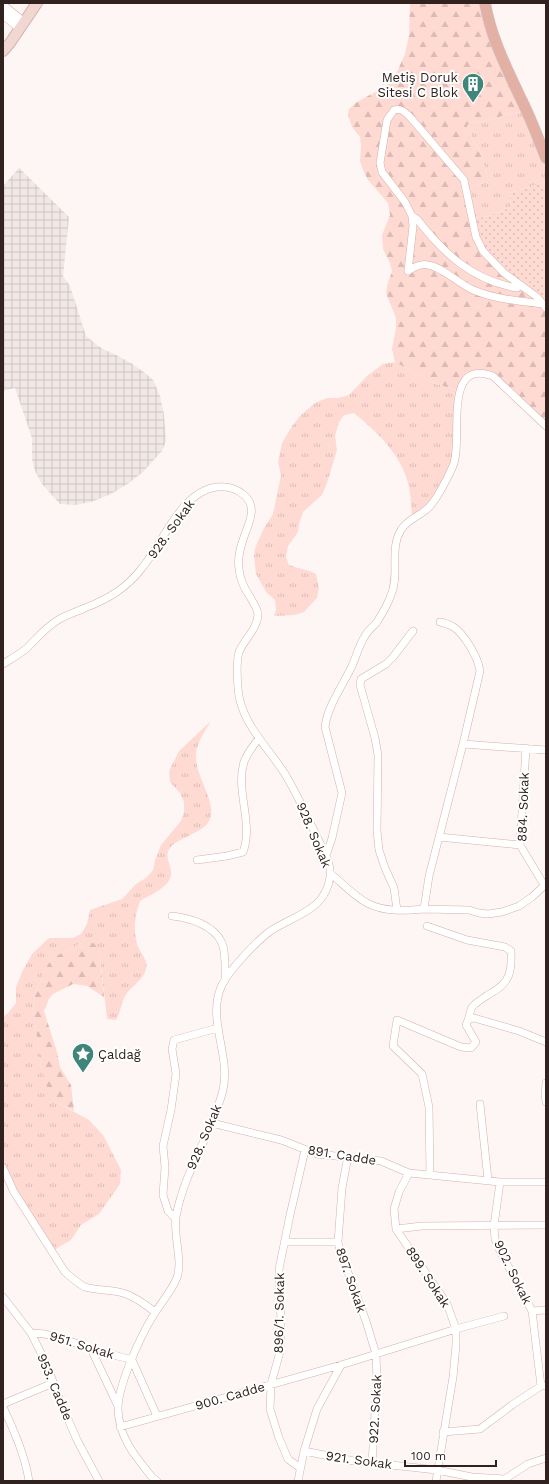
<svg xmlns="http://www.w3.org/2000/svg" width="549" height="1484" viewBox="0 0 549 1484" font-family="'Work Sans',sans-serif">
  <style>
    .industrial { fill: url(#industrial-grid) }
    .grass { fill: url(#grass-tufts) }
    .forest { fill: url(#forest-firs) }
    .park { fill: url(#park-dots) }
    .lines { fill: none; stroke-linecap: round; stroke-linejoin: round }
    .minor-casing { stroke: #d7b0a7; stroke-width: 8 }
    .tertiary-casing { stroke: #d7b0a7; stroke-width: 10 }
    .secondary-casing { stroke: #d7b0a7; stroke-width: 12 }
    .primary-casing { stroke: #d6d3d2; stroke-width: 12 }
    .minor { stroke: #fff; stroke-width: 7 }
    .tertiary { stroke: #fff; stroke-width: 9 }
    .secondary { stroke: #f1d7d2; stroke-width: 10 }
    .primary { stroke: #e3b0a5; stroke-width: 11 }
    .labels { text-anchor: middle; dominant-baseline: central; stroke-width: 4; stroke-linejoin: round; paint-order: stroke }
    .poi-label { font-size: 13px; fill: #31221f; stroke: #fff; text-anchor: end }
    .street-label { font-size: 13px; fill: #31221f; stroke: #fff }
  </style>
  <defs>
    <pattern id="industrial-grid" width="8" height="8" patternUnits="userSpaceOnUse"><rect width="8" height="8" fill="#f1e7e4"/><path d="M0 4h8M4 0v8" fill="none" stroke="#cfc6c3"/></pattern>
    <pattern id="grass-tufts" width="24" height="20" patternUnits="userSpaceOnUse"><rect width="24" height="20" fill="#ffdad2"/><path d="M3 7l-1-3M5 7V3M7 7l1-3M15 17l-1-3M17 17v-4M19 17l1-3" fill="none" stroke="#dbbbb4"/></pattern>
    <pattern id="forest-firs" width="22" height="20" patternUnits="userSpaceOnUse"><rect width="22" height="20" fill="#ffdad2"/><path d="M5 1l3.5 6h-7zM16 11l3.5 6h-7z" fill="#dbbbb4"/></pattern>
    <pattern id="park-dots" width="8" height="8" patternUnits="userSpaceOnUse"><rect width="8" height="8" fill="#ffdad2"/><path d="M2 2h.1M6 6h.1" fill="none" stroke="#dbbbb4" stroke-width="1.8" stroke-linecap="round"/></pattern>
  </defs>
  <rect width="100%" height="100%" fill="#fef6f4"/>
  <!-- industrial -->
  <path class="industrial" d="M19,168l50,49 -6,59 7,10 16,50 15,12 15,7 15,8 14,10 8,7 7,16 4,19 2,26 -4,10 -19,21 -14,11 -18,11 -20,8 -16,3 -15,-1 -18,-20 -7,-13 -3,-12v-21l-17,-50 -12,3v-205z"/>
  <!-- grass -->
  <path class="grass" d="M526,110l20,48v24l-36,11 1,14c-13,7 -24,10 -39,12l-6,-32 23,-5 -10,-34 -5,-5 -7,-18z
    M395,362l41,22 24,7 -3,63 -27,51 -18,13c-1,-10 -1,-21 -3,-31 -7,-32 -31,-54 -55,-74l-10,2 -5,7 -4,14 2,14 -10,33 -5,12 -19,17 -4,12 -1,8 -10,14 -2,11 3,8c10,4 18,4 27,9l3,14 -2,10 -13,14 -9,3 -21,1 2,-6 -1,-10 -9,-8 -10,-18 -2,-17 1,-9 9,-20 9,-14 8,-39 -3,-13 4,-19 10,-17 8,-10 15,-13 12,-5h11l11,-3 18,-19 16,-12z
    M211,721c-6,10 -14,21 -15,33 -2,22 23,50 13,67 -6,12 -34,18 -39,27 -6,8 0,15 1,23 3,14 -21,24 -31,30 -5,15 -7,26 -3,43 2,8 12,16 9,25 -2,11 -16,18 -21,27 -4,8 -4,16 -9,24l-9,-1 -8,-71 -17,-5 -26,13 -8,8 -13,30 -2,16 8,56 15,36 33,18 14,15 18,35 -1,14 -21,30 -18,11 -10,15 -12,7 -7,5 -49,-84v-151l5,-4 8,-10v-16l7,-17 9,-16 17,-16h24l8,-4 6,-10 3,-14 32,-11 14,-15 10,-6 7,-8 2,-10 6,-15 20,-24 3,-9v-10l-4,-9 -10,-11 -1,-11 10,-20z"/>
  <!-- forest -->
  <path class="forest" d="M410,3h75l41,107 -59,15 7,18 5,5 10,34 -23,5 6,32 74,89v117l-44,-41 -25,-12 -17,19 -24,-7 -41,-22 -3,-13 4,-21v-10l-10,-25 2,-11 4,-10 -2,-9 -7,-14 -1,-14 8,-20 -2,-12 -20,-23 -5,-10 -3,-9 1,-15 -1,-9 -8,-10 -4,-12 1,-6 8,-7 29,-16 10,-12 9,-20 4,-19z
    M82,943h11l6,5 5,49 -17,-11 -14,-2 -20,10 -4,5 -5,12 13,41 3,15 11,18 3,26 -18,-9 -7,-8 -8,-28 -8,-56 2,-16 13,-30 8,-8z"/>
  <!-- park -->
  <path class="park" d="M546,182v126l-58,-50 -16,-39c15,-2 26,-5 39,-12l-1,-14z"/>
  <g class="lines">
    <!-- minor casing -->
    <g class="minor-casing">
      <path id="minor" d="M412,216l5,3c27,35 55,61 100,69l4,-3
        M408,271l5,-45 -1,-10 -7,-14 -23,-30 -2,-9 7,-43 7,-10c8,-2 12,3 17,8l53,62 12,57 7,14 21,22 33,24 9,11
        M408,271c6,-4 13,-8 20,-6 14,2 30,18 43,24 22,10 48,12 72,15
        M3,664c8,-5 17,-10 24,-16 10,-10 19,-21 31,-28 8,-5 18,-8 27,-12 23,-9 42,-20 57,-40 21,-25 39,-77 75,-81 10,-1 20,2 27,8 13,11 6,26 1,39 -4,11 -8,23 -6,35 1,9 5,19 10,26 3,6 8,12 9,19 0,14 -14,26 -19,38 -3,11 -2,24 -1,36 2,34 29,58 47,86 12,20 22,42 32,63 6,13 15,27 13,40 -5,35 -37,38 -61,55 -13,10 -40,38 -47,53 -16,33 9,70 1,105 -11,44 -39,81 -47,127 -3,20 8,46 0,63 -6,13 -16,24 -23,36 -13,21 -35,69 -35,93 1,29 17,47 34,68l5,4
        M463,744l83,6
        M526,748l-6,97 24,40
        M439,837l81,8
        M326,856l6,-18 10,-45 -17,-66c2,-20 18,-42 27,-61 4,-9 7,-21 13,-30 3,-6 8,-9 12,-14 5,-8 11,-18 14,-27 9,-20 -2,-46 10,-65 7,-12 21,-14 30,-25 8,-10 17,-28 22,-39 11,-25 -12,-109 40,-90l53,50
        M197,860l30,-4 16,-4c11,-29 -8,-61 1,-90 3,-9 10,-17 15,-24
        M331,874c11,9 23,22 36,29 17,9 38,8 57,6l5,-33 34,-132 17,-73c-2,-14 -16,-38 -28,-45 -4,-2 -8,-3 -12,-4
        M424,909l45,1 10,3 9,1 14,-2 17,-6 13,-9 14,-13
        M397,910l-3,-22 -9,-20 -6,-18 -2,-19 1,-76 -3,-17 -15,-53 1,-6 25,-15 7,-7 20,-26
        M172,916c18,2 42,9 50,27 4,9 3,27 3,37
        M427,926l40,14 38,7 6,4c1,20 -1,32 -20,42 -6,4 -13,8 -18,13 -3,3 -3,10 -5,14
        M546,1083l-1,12 1,7
        M480,1104l8,76
        M212,1123l69,17 36,14 64,7 28,12 91,9h46
        M348,1156l-6,32 -4,54 2,9 26,70 10,33 1,26 -5,83
        M3,1168l11,24 51,80c7,6 12,11 20,15 13,4 28,2 41,7 11,4 20,11 29,18
        M409,1173l-10,19 -5,17 2,20 51,75 9,25v16l-3,32 -17,104
        M430,1175l-1,-68 -7,-33 -29,-28 4,-26 64,27 10,1 5,-6 -10,-17 2,-5 6,-2 45,13 27,11
        M500,1182l-6,44 1,13 5,12 32,60 9,75
        M176,1219l-8,-8 -5,-16 2,-28 -2,-21 8,-36 5,-36 -4,-25 2,-9 44,-12
        M396,1229l26,-3 124,-1
        M285,1242h53
        M3,1297l28,36 15,30 15,40 16,37 22,41
        M532,1311l14,-1
        M31,1333c24,0 39,9 61,16 13,4 27,7 40,11l25,56
        M91,1349l27,57
        M3,1404l50,-21
        M3,1407c11,24 22,48 26,74
        M120,1427l221,-62 115,-36 48,-13
        M443,1432l37,-3 32,-24 29,-19h5
        M304,1451l50,10 83,9 35,7 33,2 23,-15 18,-6
        M300,1468l-12,-9 -9,-21 -9,-29 1,-25 9,-32 1,-29 -2,-54 11,-54 15,-65
        M298,1481l6,-30 13,-42 24,-44"/>
    </g>
    <!-- tertiary casing -->
    <g class="tertiary-casing">
      <path id="tertiary" d="M3,6l21,17
        M3,14l17,14"/>
    </g>
    <!-- secondary casing -->
    <g class="secondary-casing">
      <path id="secondary" d="M3,51l7,-8 27,-40"/>
    </g>
    <!-- primary casing -->
    <g class="primary-casing">
      <path id="primary" d="M485,3c6,35 22,66 37,98 9,18 16,37 24,57"/>
    </g>
    <!-- minor -->
    <use href="#minor" class="minor"/>
    <!-- tertiary -->
    <use href="#tertiary" class="tertiary"/>
    <!-- secondary -->
    <use href="#secondary" class="secondary"/>
    <!-- primary -->
    <use href="#primary" class="primary"/>
  </g>
  <!-- icons -->
  <defs>
    <g id="building-pin" transform="scale(1.15)"><path d="M0 17L-7.5 6A9.5 9.5 0 1 1 7.5 6Z" fill="#40857a" stroke="#fff"/><path d="M-4-6H4V6H1V3H-1V6H-4ZM-2.5-4.3h1.7v1.8h-1.7ZM.8-4.3h1.7v1.8H.8ZM-2.5-1h1.7V.8h-1.7ZM.8-1h1.7V.8H.8Z" fill="#fff"/></g>
    <g id="sight-pin" transform="scale(1.15)"><path d="M0 17L-7.5 6A9.5 9.5 0 1 1 7.5 6Z" fill="#40857a" stroke="#fff"/><path d="M0-6L1.8-2.2L6-1.7L2.9 1.2L3.7 5.4L0 3.3L-3.7 5.4L-2.9 1.2L-6-1.7L-1.8-2.2Z" fill="#fff"/></g>
  </defs>
  <g fill-rule="evenodd">
    <use href="#building-pin" x="473" y="84"/>
    <use href="#sight-pin" x="83" y="1054"/>
  </g>
  <g class="labels">
    <!-- poi labels -->
    <g class="poi-label">
      <text x="458" y="77">Metiş Doruk<tspan x="458" dy="15">Sitesi C Blok</tspan></text>
      <text x="98" y="1054" text-anchor="start">Çaldağ</text>
    </g>
    <!-- street labels -->
    <g class="street-label">
      <text transform="translate(171 529) rotate(-54)">928. Sokak</text>
      <text transform="translate(523 807) rotate(-88)">884. Sokak</text>
      <text transform="translate(314 835) rotate(67)">928. Sokak</text>
      <text transform="translate(204 1137) rotate(-67)">928. Sokak</text>
      <text transform="translate(342 1155) rotate(9)">891. Cadde</text>
      <text transform="translate(513 1272) rotate(64)">902. Sokak</text>
      <text transform="translate(428 1277) rotate(57)">899. Sokak</text>
      <text transform="translate(351 1280) rotate(71)">897. Sokak</text>
      <text transform="translate(279 1313) rotate(-89)">896/1. Sokak</text>
      <text transform="translate(82 1345) rotate(17)">951. Sokak</text>
      <text transform="translate(55 1387) rotate(67)">953. Cadde</text>
      <text transform="translate(230 1396) rotate(-16)">900. Cadde</text>
      <text transform="translate(375 1409) rotate(-87)">922. Sokak</text>
      <text transform="translate(359 1460) rotate(8)">921. Sokak</text>
    </g>
  </g>
  <!-- border -->
  <rect width="549" height="1484" fill="none" stroke="#31221f" stroke-width="8"/>
  <!-- scale -->
  <path d="M405 1460v6h91v-6" fill="none" stroke="#31221f" stroke-width="2"/>
  <text x="411" y="1460" font-size="12" fill="#31221f" stroke="#ffffff" stroke-width="3" paint-order="stroke">100 m</text>
</svg>
